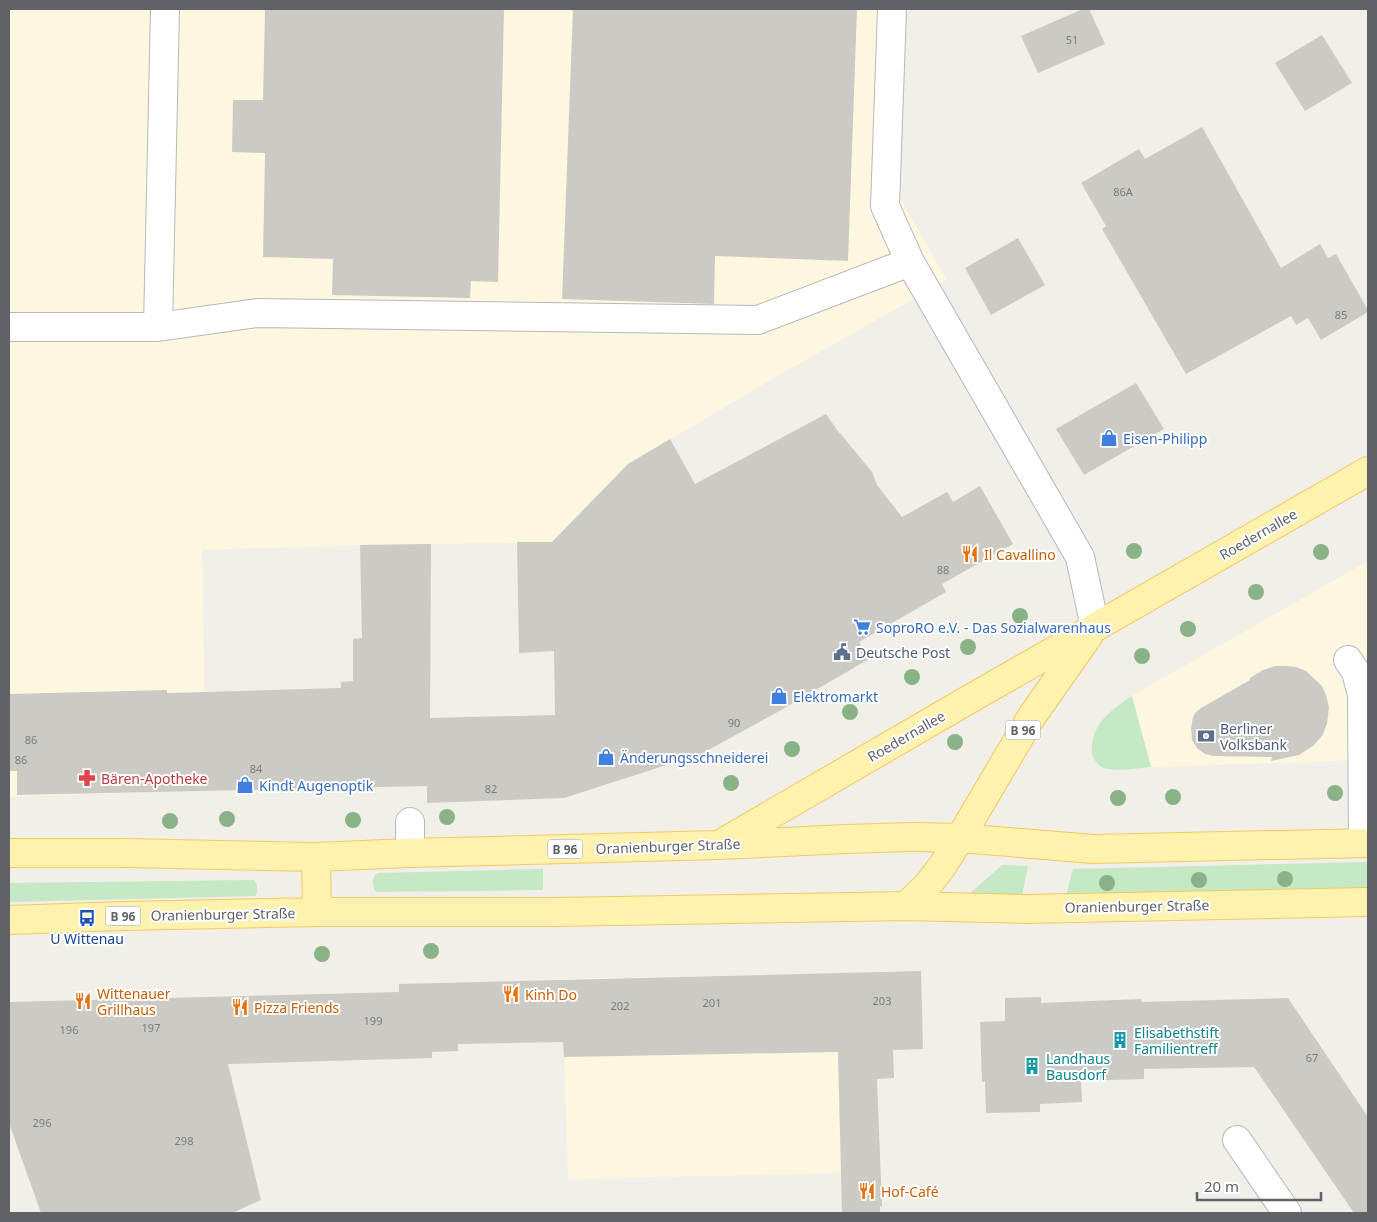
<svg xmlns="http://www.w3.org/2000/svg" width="1377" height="1222" viewBox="0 0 1377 1222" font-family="'Noto Sans',sans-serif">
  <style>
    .commercial { fill: #fef7e0 }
    .green { fill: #c5e8c5 }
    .building { fill: #cccac5 }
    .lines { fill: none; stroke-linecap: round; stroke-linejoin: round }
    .minor-casing { stroke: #b5b8bc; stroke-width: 30 }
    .major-casing { stroke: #f2c960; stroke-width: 30 }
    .minor { stroke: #fff; stroke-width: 28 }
    .major { stroke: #fff2af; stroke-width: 28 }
    .tree { fill: #89b387 }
    .labels { text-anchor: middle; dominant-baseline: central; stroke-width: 4; stroke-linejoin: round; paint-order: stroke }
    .number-label { font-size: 11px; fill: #7a7d7f }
    .shield { fill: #fff; stroke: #8f9295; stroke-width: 1 }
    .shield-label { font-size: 12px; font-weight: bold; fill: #5f6368 }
    .shop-label { font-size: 14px; fill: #366cbe; stroke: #fff; text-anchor: start }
    .street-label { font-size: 14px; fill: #5f6368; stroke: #fff }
    .food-label { font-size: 14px; fill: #c56008; stroke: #fff; text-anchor: start }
    .service-label { font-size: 14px; fill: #4e5e75; stroke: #fff; text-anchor: start }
    .health-label { font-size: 14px; fill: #be3a42; stroke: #fff; text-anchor: start }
    .transit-label { font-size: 14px; fill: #164399; stroke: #fff }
    .culture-label { font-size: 14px; fill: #0d838f; stroke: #fff; text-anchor: start }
  </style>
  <rect width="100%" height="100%" fill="#f1efe8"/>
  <!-- commercial -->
  <path class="commercial" d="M9,9h891l-6,179 53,92 -175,99 -143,85 -77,78 -192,3 -158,5 4,240 -197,7z
    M1368,561v199l-217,7 -19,-71z
    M835,974l6,199 -273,6 -6,-200z"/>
  <!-- green -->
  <path class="green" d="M1132,696l19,71c-13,1 -35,5 -47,1 -6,-2 -11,-9 -12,-15 -3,-27 20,-44 40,-57z
    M1368,862v30l-303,7 8,-30z
    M1002,865l26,1 -7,34 -53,-5z
    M543,869v21l-166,2 -3,-2 -1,-11 2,-4 4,-2z
    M254,880l3,4v9l-2,3 -246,6v-19z"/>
  <!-- building -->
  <path class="building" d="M265,9h239l-6,273 -27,-1 -1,17 -138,-3 1,-36 -70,-2 2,-104 -33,-1 1,-52h30z
    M573,9h284l-9,252 -133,-5 -1,48 -152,-5z
    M1083,9h6l16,35 -67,29 -17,-37z
    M1322,35l30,48 -47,28 -30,-48z
    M1202,127l79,141 39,-24 8,14 8,-4 32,56v2l-47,28 -13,-22 -12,7 -5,-9 -105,58 -84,-145 4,-3 -25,-43 58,-34 6,10z
    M1018,238l27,47 -54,30 -26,-47z
    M1136,383l28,46 -80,46 -28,-46z
    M826,414l14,20v-1l32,39 5,13 25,32 45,-25 6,10 27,-16 33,58 -71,40 4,8 -87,50 10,17 -86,50 -82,45 -137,44 -137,5v-17l-410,9v-24h-8v-77l158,-4v3l174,-5v-6l12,-1v-42l9,-1 -2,-93 71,-1 -1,174 125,-3 -1,-64 -35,2 -2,-111h35l76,-78 42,-25 25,45z
    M1275,666h11l10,1 10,4 16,15 4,9 3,12 -2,17 -5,12 -9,10 -14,9 -28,6 1,-4 -59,-1 -8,-2 -8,-6 -5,-8 -1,-12 2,-11 3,-5 5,-4 49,-28v-2l13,-8z
    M921,971l2,78 -30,1 1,28 -17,1 5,128 -2,-1v7h-38l-4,-161 -274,5 -1,-15 -105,2v7l-26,1v6l-204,6 33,136 -29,13h-191l-32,-90v-121l390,-10v-8z
    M1041,997v6l100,-4 1,3 146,-4 80,119v96h-14l-100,-146 -110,2v10l-63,2 1,21 -42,2v8l-54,1 -1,-32 -3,1 -2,-60 25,-1v-23z"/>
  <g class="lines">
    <!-- minor casing -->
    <g class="minor-casing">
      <path id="minor" d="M892,9l-7,197 25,56 170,295 15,70
        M9,327h149l99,-14 501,7 152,-58
        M158,327l7,-318
        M1348,660l8,12 6,23 1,148
        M410,822v31
        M1237,1140l50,73"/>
    </g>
    <!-- major casing -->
    <g class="major-casing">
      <path id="major" d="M722,843l246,-143 400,-229
        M9,853h113l194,4 94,-4 309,-8 127,-6 67,-2 47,1 133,11 275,-6
        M316,857l1,55
        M906,906l21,-20 16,-21 17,-27 72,-122 57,-81
        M9,920l114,-4 194,-4h238l351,-6 119,3 343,-7"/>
    </g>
    <!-- minor -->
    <use href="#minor" class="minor"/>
    <!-- major -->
    <use href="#major" class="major"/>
  </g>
  <!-- trees -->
  <g class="tree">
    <circle cx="1134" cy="551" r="8"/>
    <circle cx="1321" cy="552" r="8"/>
    <circle cx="1256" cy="592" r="8"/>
    <circle cx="1020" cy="616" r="8"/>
    <circle cx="1188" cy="629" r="8"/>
    <circle cx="968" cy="647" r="8"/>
    <circle cx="1142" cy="656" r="8"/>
    <circle cx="912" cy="677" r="8"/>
    <circle cx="850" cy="712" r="8"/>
    <circle cx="955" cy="742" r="8"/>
    <circle cx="792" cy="749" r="8"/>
    <circle cx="731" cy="783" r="8"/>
    <circle cx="1335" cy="793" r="8"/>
    <circle cx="1173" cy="797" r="8"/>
    <circle cx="1118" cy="798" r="8"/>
    <circle cx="447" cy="817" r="8"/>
    <circle cx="227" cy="819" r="8"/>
    <circle cx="353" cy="820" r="8"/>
    <circle cx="170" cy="821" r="8"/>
    <circle cx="1285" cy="879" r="8"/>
    <circle cx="1199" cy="880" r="8"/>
    <circle cx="1107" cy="883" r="8"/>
    <circle cx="431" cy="951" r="8"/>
    <circle cx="322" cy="954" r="8"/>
  </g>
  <!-- icons -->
  <defs>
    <g id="shop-bare" transform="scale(1.35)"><path d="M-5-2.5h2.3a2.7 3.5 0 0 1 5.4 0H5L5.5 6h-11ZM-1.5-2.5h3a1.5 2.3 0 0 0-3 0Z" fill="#3f7fe0" stroke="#fff" stroke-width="2.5" paint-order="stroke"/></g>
    <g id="restaurant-bare" transform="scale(1.35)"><path d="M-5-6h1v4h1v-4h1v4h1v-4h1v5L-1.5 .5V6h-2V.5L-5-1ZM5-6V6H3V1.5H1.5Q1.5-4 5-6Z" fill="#e8710a" stroke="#fff" stroke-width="2.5" paint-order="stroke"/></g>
    <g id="supermarket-bare" transform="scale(1.35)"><path d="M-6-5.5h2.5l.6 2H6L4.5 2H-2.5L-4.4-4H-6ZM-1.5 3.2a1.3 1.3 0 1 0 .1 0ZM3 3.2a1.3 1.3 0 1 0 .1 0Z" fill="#3f7fe0" stroke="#fff" stroke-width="2.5" paint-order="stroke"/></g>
    <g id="civic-bare" transform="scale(1.35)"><path d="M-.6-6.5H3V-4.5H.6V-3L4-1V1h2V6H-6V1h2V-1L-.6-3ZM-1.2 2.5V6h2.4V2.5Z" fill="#5c6f8a" stroke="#fff" stroke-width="2.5" paint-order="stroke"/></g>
    <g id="bank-bare" transform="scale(1.35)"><path d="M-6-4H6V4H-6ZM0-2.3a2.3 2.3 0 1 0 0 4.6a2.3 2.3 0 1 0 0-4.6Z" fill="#5c6f8a" stroke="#fff" stroke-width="2.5" paint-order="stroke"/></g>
    <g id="pharmacy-bare" transform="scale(1.35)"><path d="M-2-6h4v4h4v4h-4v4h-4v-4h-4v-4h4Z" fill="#e0444e" stroke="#fff" stroke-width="2.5" paint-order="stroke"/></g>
    <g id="bus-bare" transform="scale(1.35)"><path d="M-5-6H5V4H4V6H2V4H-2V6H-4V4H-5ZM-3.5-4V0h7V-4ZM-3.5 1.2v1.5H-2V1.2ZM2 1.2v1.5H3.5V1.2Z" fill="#1a4fb4" stroke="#fff" stroke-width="2.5" paint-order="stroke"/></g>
    <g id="building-bare" transform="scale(1.35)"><path d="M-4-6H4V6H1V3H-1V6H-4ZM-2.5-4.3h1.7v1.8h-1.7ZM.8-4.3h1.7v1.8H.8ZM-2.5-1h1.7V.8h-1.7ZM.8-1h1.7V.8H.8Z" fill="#0f9aa8" stroke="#fff" stroke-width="2.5" paint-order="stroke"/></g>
  </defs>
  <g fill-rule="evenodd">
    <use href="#shop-bare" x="1109" y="438"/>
    <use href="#restaurant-bare" x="970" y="554"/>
    <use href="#supermarket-bare" x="862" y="627"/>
    <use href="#civic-bare" x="842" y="652"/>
    <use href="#shop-bare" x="779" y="696"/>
    <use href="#bank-bare" x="1206" y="736"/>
    <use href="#shop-bare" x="606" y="757"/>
    <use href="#pharmacy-bare" x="87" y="778"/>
    <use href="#shop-bare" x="245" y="785"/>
    <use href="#bus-bare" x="87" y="918"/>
    <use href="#restaurant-bare" x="511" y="994"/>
    <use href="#restaurant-bare" x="83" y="1001"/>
    <use href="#restaurant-bare" x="240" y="1007"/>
    <use href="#building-bare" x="1120" y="1040"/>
    <use href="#building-bare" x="1032" y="1066"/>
    <use href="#restaurant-bare" x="867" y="1191"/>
  </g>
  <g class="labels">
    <!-- number labels -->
    <g class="number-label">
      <text x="1072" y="39">51</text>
      <text x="1123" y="191">86A</text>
      <text x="1341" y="314">85</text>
      <text x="943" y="569">88</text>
      <text x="734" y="722">90</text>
      <text x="31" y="739">86</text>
      <text x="21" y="759">86</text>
      <text x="256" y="768">84</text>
      <text x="491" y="788">82</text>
      <text x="882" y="1000">203</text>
      <text x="712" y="1002">201</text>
      <text x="620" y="1005">202</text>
      <text x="373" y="1020">199</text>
      <text x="151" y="1027">197</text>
      <text x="69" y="1029">196</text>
      <text x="1312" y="1057">67</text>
      <text x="42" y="1122">296</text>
      <text x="184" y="1140">298</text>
    </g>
    <!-- shield labels -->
    <g class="shield">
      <rect x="1005.5" y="720.5" width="35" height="19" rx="4"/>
      <rect x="547.5" y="839.5" width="35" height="19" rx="4"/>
      <rect x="105.5" y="906.5" width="35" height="19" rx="4"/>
    </g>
    <g class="shield-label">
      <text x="1023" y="730">B 96</text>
      <text x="565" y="849">B 96</text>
      <text x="123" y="916">B 96</text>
    </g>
    <!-- shop labels -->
    <g class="shop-label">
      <text x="1123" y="438">Eisen-Philipp</text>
      <text x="876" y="627">SoproRO e.V. - Das Sozialwarenhaus</text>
      <text x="793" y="696">Elektromarkt</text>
      <text x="620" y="757">Änderungsschneiderei</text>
      <text x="259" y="785">Kindt Augenoptik</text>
    </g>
    <!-- street labels -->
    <g class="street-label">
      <text transform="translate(1258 534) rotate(-30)">Roedernallee</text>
      <text transform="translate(906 736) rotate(-30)">Roedernallee</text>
      <text transform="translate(668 846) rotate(-2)">Oranienburger Straße</text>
      <text transform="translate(1137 906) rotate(-1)">Oranienburger Straße</text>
      <text transform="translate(223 914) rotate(-1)">Oranienburger Straße</text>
    </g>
    <!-- food labels -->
    <g class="food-label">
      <text x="984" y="554">Il Cavallino</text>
      <text x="97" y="993">Wittenauer<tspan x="97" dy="16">Grillhaus</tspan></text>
      <text x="525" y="994">Kinh Do</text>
      <text x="254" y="1007">Pizza Friends</text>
      <text x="881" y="1191">Hof-Café</text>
    </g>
    <!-- service labels -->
    <g class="service-label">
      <text x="856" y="652">Deutsche Post</text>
      <text x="1220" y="728">Berliner<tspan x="1220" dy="16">Volksbank</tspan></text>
    </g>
    <!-- health labels -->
    <g class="health-label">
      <text x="101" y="778">Bären-Apotheke</text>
    </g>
    <!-- transit labels -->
    <g class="transit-label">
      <text x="87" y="938">U Wittenau</text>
    </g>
    <!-- culture labels -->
    <g class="culture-label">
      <text x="1134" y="1032">Elisabethstift<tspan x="1134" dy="16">Familientreff</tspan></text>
      <text x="1046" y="1058">Landhaus<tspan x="1046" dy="16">Bausdorf</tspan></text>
    </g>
  </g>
  <!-- border -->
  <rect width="1377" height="1222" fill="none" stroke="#5f6368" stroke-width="20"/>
  <!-- scale -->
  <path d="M1197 1192v8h124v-8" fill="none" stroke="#5f6368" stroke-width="2.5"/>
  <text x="1204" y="1192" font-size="15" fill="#5f6368" stroke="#ffffff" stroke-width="4" paint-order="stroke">20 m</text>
</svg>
